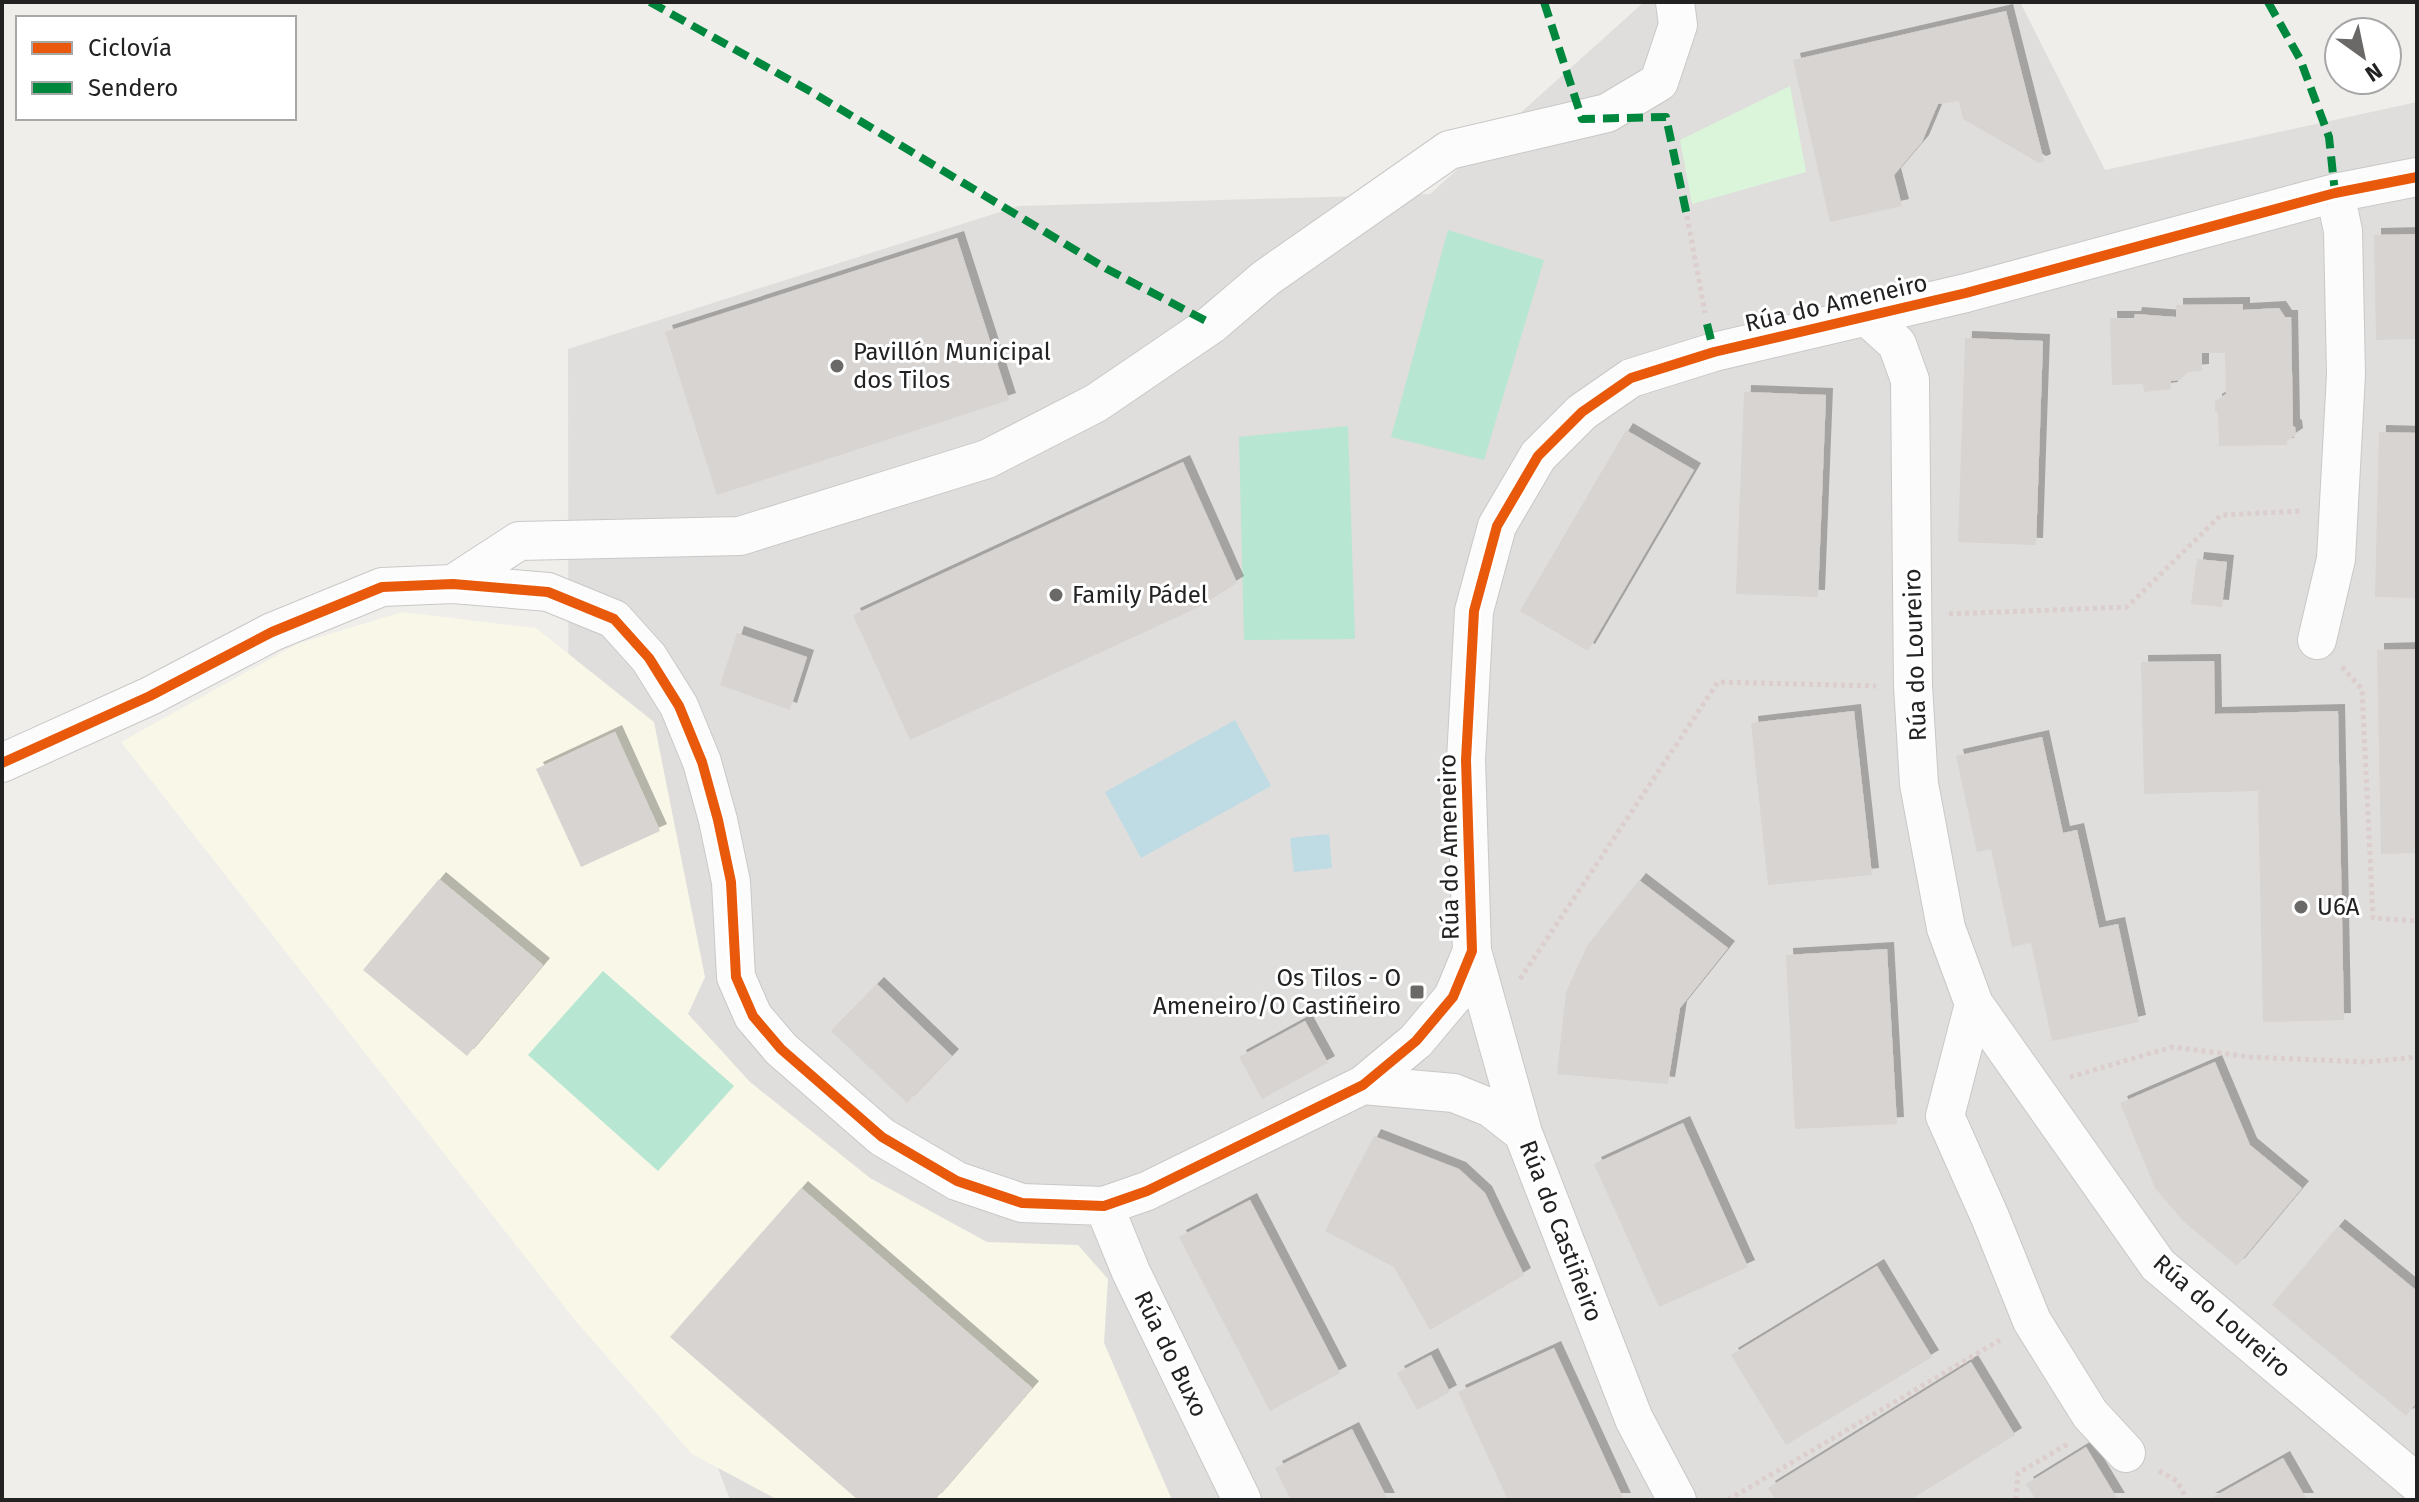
<svg xmlns="http://www.w3.org/2000/svg" width="2419" height="1502" viewBox="0 0 2419 1502" font-family="'Fira Sans',sans-serif">
  <style>
    .residential { fill: #dfdedc }
    .education { fill: #f8f7e8 }
    .park { fill: #daf5da }
    .pitch { fill: #b7e6d2 }
    .water { fill: #bfdbe3 }
    .building { fill: #d7d4d2; filter: url(#shadow) }
    .lines { fill: none; stroke-linecap: round; stroke-linejoin: round }
    .street-casing { stroke: #c9c8c7; stroke-width: 40 }
    .path { stroke: #dccecd; stroke-width: 5; stroke-dasharray: 4 4; stroke-linecap: butt }
    .street { stroke: #fdfcfc; stroke-width: 38 }
    .quiet { stroke: #00873e; stroke-width: 8; stroke-dasharray: 16 8; stroke-linecap: butt }
    .cycleway-casing { stroke: #fff; stroke-width: 15 }
    .cycleway { stroke: #e8590c; stroke-width: 10 }
    .poi-dot { fill: #6a6968; stroke: #fff; stroke-width: 3 }
    .labels { text-anchor: middle; dominant-baseline: central; stroke-width: 6; stroke-linejoin: round; paint-order: stroke }
    .street-label { font-size: 24px; fill: #222; stroke: #fff }
    .poi-label { font-size: 24px; fill: #222; stroke: #fff; text-anchor: start }
  </style>
  <defs>
    <filter id="shadow"><feDropShadow dx="7" dy="-7" stdDeviation="0" flood-color="#0004"/></filter>
  </defs>
  <rect width="100%" height="100%" fill="#f0eeeb"/>
  <!-- residential -->
  <path class="residential" d="M1644,2h376l85,168 312,-68v1398h-1687l-161,-428 -1,-723 451,-143 411,-12z"/>
  <!-- education -->
  <path class="education" d="M402,612l134,16 118,94 51,255 -17,37 62,68 120,96 117,64 91,3 30,34 -4,64 68,157h-394l-86,-46 -118,-135 -453,-577 176,-98z"/>
  <!-- park -->
  <path class="park" d="M1790,86l16,86 -114,32 -12,-64z"/>
  <!-- pitch -->
  <path class="pitch" d="M1448,230l96,30 -60,200 -93,-23z
    M1348,426l7,213 -111,1 -5,-203z
    M603,971l131,115 -76,85 -130,-116z"/>
  <!-- water -->
  <path class="water" d="M1235,720l36,66 -130,72 -36,-66z
    M1329,834l3,34 -38,4 -4,-34z"/>
  <!-- building -->
  <path class="building" d="M2006,11l38,150 -5,2 -76,-44 -4,-18 -21,3 -16,38 -28,33 8,31 -72,16 -37,-162z
    M2417,234v105l-41,1 -2,-105z
    M957,238l52,162 -292,95 -52,-163z
    M2243,304v6l36,-2 6,9h6l2,109 2,1 1,8 -9,6v4l-68,1 -1,-34h-3v-11l11,-7 -1,-41h-23v18l-14,1 -8,8 -9,1v8l-27,3 -1,-8 -31,1 -2,-67h24l1,-4 41,3v-12z
    M1965,338l78,3 -7,204 -78,-3z
    M1744,392l82,3 -8,202 -82,-3z
    M1626,430l68,40 -106,181 -68,-40z
    M2379,432l38,1v165l-42,-1z
    M1183,462l54,121 -40,25 -287,132 -57,-125z
    M2197,559l30,3 -5,45 -31,-3z
    M737,633l70,24 -17,53 -70,-25z
    M2417,649v204l-36,1 -4,-204z
    M2214,661l1,53 123,-3 6,309 -81,2 -5,-231 -114,3 -3,-132z
    M1854,711l18,164 -104,10 -17,-162z
    M615,732l45,99 -79,36 -45,-98z
    M2042,737l21,96 14,-3 22,98 19,-4 21,98 -87,19 -21,-98 -19,4 -21,-98 -14,3 -21,-96z
    M439,879l104,86 -76,91 -104,-86z
    M1639,880l89,68 -48,60 -12,76 -111,-10 9,-82 21,-46z
    M1887,949l10,175 -102,5 -9,-174z
    M877,984l75,72 -45,47 -76,-72z
    M1305,1021l23,42 -66,36 -23,-42z
    M2215,1062l35,83 52,43 -65,78 -54,-45 -28,-33 -35,-85z
    M1683,1123l65,144 -89,40 -65,-143z
    M1374,1136l85,33 26,24 39,82 -94,55 -36,-63 -69,-36z
    M801,1188l231,200 -97,112h-77l-188,-163z
    M1250,1200l90,173 -70,38 -91,-174z
    M2338,1226l79,65v111l-11,14 -134,-111z
    M1877,1266l55,91 -146,88 -55,-90z
    M1554,1348l70,152h-116l-50,-108z
    M1431,1355l19,37 -33,18 -20,-37z
    M1971,1362l44,73 -105,65h-134l-8,-12z
    M1352,1429l36,71h-97l-16,-32z
    M2086,1447l32,53h-82l-10,-16z
    M2283,1458l24,42h-99z"/>
  <g class="lines">
    <!-- street casing -->
    <g class="street-casing">
      <path id="street" d="M1865,315l32,29 13,36 3,306 6,98 27,144 28,76 184,261 259,218
        M453,584l66,-43 221,-5 247,-77 109,-56 116,-79 54,-46 183,-128 158,-37 52,-31 19,-57 -3,-23
        M2317,640l19,-81 10,-185 -3,-143 -8,-38
        M2,763l148,-67 122,-64 110,-45 71,-3 95,8 66,27 35,39 30,48 23,56 16,58 13,62 5,95 17,39 28,33 101,88 75,44 65,22 82,3 43,-15 216,-106 53,-44 37,-44 19,-46 -6,-191 8,-149 23,-85 41,-70 44,-44 49,-34 83,-26 252,-59 369,-100 82,-16
        M1472,951l51,182 111,286 43,81
        M1974,1004l-29,112 45,101 42,104 58,93 36,39
        M1363,1085l91,8 37,15 32,25
        M1104,1206l27,66 111,228"/>
    </g>
    <!-- path -->
    <path class="path" d="M1687,216l18,97
      M1949,614l178,-7 94,-92 80,-4
      M2342,667l20,22 11,229 44,3
      M1520,979l198,-297 158,4
      M2070,1077l102,-30 78,10 116,5 51,-5
      M2159,1471l18,10 10,19
      M1728,1500l272,-160
      M2016,1500l2,-27 50,-29"/>
    <!-- street -->
    <use href="#street" class="street"/>
    <!-- quiet -->
    <path class="quiet" d="M650,2l165,92 292,175 105,55
      M1544,2l38,117 84,-2 21,99
      M2268,2l32,57 29,78 6,56
      M1707,324l7,28"/>
    <!-- cycleway casing -->
    <g class="cycleway-casing">
      <path id="cycleway" d="M2,763l148,-67 122,-64 110,-45 71,-3 95,8 66,27 35,39 30,48 23,56 16,58 13,62 5,95 17,39 28,33 101,88 75,44 65,22 82,3 43,-15 216,-106 53,-44 37,-44 19,-46 -6,-191 8,-149 23,-85 41,-70 44,-44 49,-34 83,-26 252,-59 369,-100 82,-16"/>
    </g>
    <!-- cycleway -->
    <use href="#cycleway" class="cycleway"/>
  </g>
  <!-- markers -->
  <g class="poi-dot">
    <circle cx="837" cy="366" r="8"/>
    <circle cx="1056" cy="595" r="8"/>
    <circle cx="2301" cy="907" r="8"/>
    <rect x="1409" y="984" width="16" height="16" rx="4"/>
  </g>
  <g class="labels">
    <!-- street labels -->
    <g class="street-label">
      <text transform="translate(1836 303) rotate(-13)">Rúa do Ameneiro</text>
      <text transform="translate(1915 655) rotate(-92)">Rúa do Loureiro</text>
      <text transform="translate(1449 847) rotate(-91)">Rúa do Ameneiro</text>
      <text transform="translate(1561 1231) rotate(69)">Rúa do Castiñeiro</text>
      <text transform="translate(2222 1316) rotate(41)">Rúa do Loureiro</text>
      <text transform="translate(1171 1354) rotate(64)">Rúa do Buxo</text>
    </g>
    <!-- poi labels -->
    <g class="poi-label">
      <text x="853" y="352">Pavillón Municipal<tspan x="853" dy="28">dos Tilos</tspan></text>
      <text x="1072" y="595">Family Pádel</text>
      <text x="2317" y="907">U6A</text>
      <text x="1401" y="978" text-anchor="end">Os Tilos - O<tspan x="1401" dy="28">Ameneiro/O Castiñeiro</tspan></text>
    </g>
  </g>
  <!-- border -->
  <rect width="2419" height="1502" fill="none" stroke="#222222" stroke-width="8"/>
  <!-- legend -->
  <rect x="16" y="16" width="280" height="104" fill="#ffffff" stroke="#a7a7a7" stroke-width="2"/>
  <rect x="32" y="42" width="40" height="12" fill="#e8590c" stroke="#a7a7a7" stroke-width="2"/>
  <text x="88" y="56" font-size="24" fill="#222222">Ciclovía</text>
  <rect x="32" y="82" width="40" height="12" fill="#00873e" stroke="#a7a7a7" stroke-width="2"/>
  <text x="88" y="96" font-size="24" fill="#222222">Sendero</text>
  <!-- north arrow -->
  <g transform="translate(2363 56) rotate(147)"><circle r="38" fill="#ffffff" stroke="#a7a7a7" stroke-width="2"/>
  <path d="M0-6L14 30L0 20L-14 30Z" fill="#6a6968"/>
  <text y="-12" font-size="22" font-weight="bold" text-anchor="middle" fill="#222222">N</text>
  </g>
</svg>
